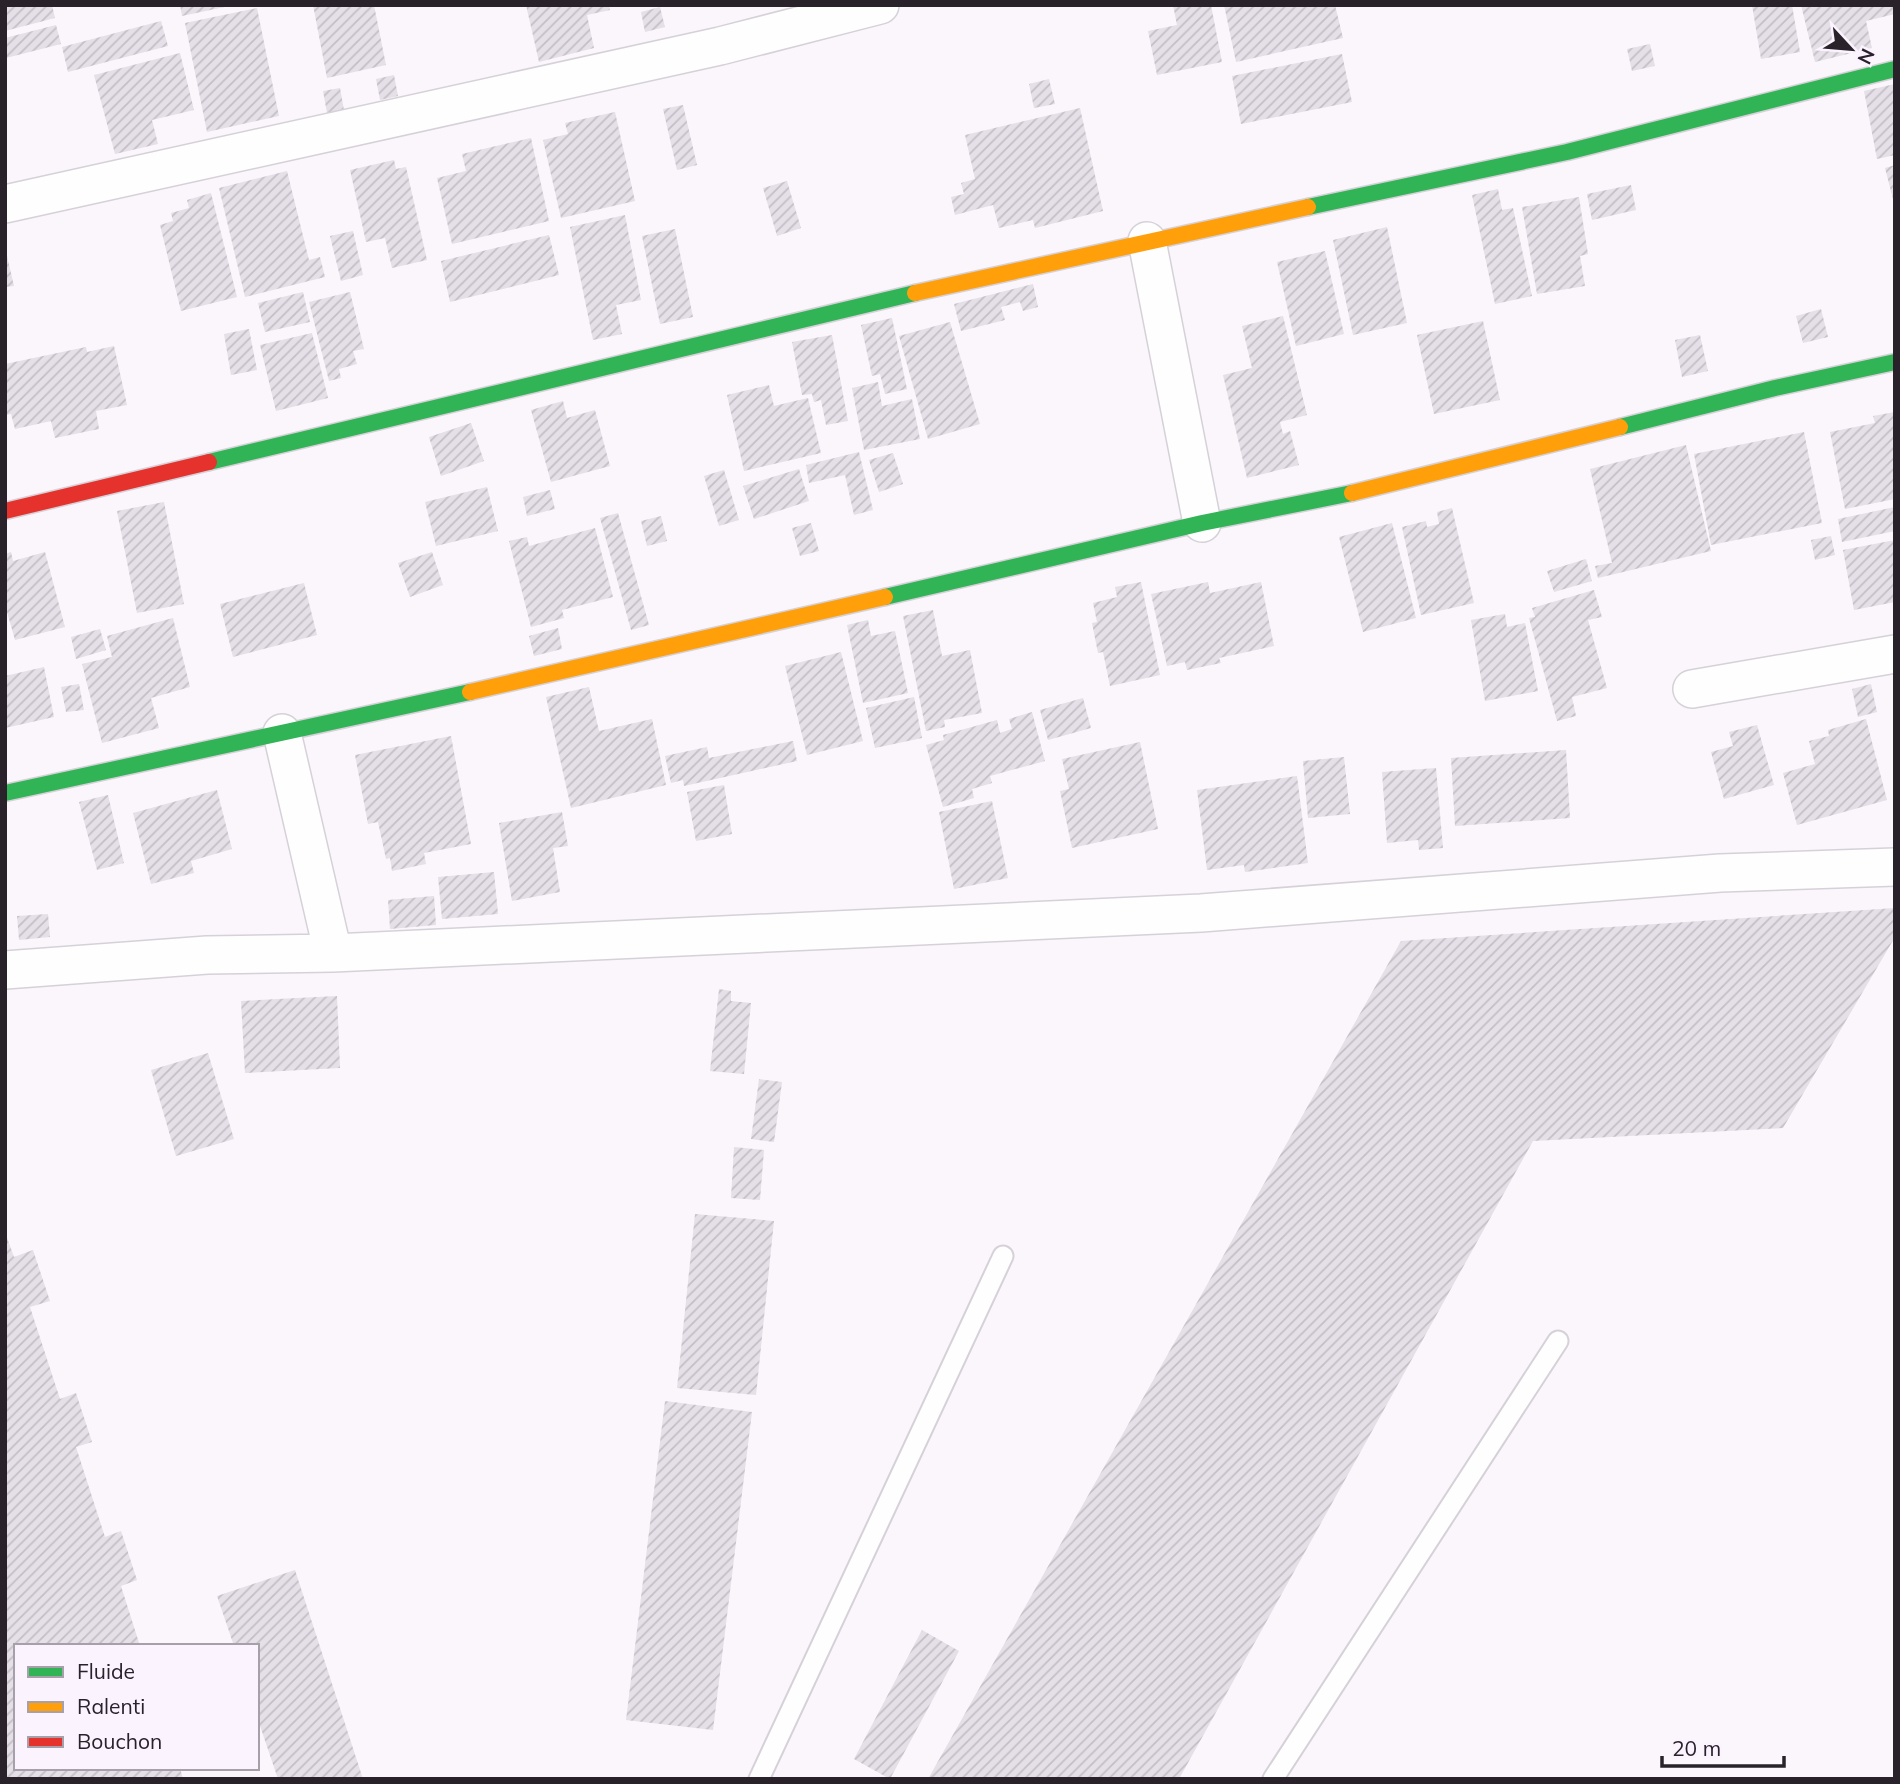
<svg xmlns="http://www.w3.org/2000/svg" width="1900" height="1784" viewBox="0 0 1900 1784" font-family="Mulish,sans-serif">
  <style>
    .building { fill: url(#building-hatch) }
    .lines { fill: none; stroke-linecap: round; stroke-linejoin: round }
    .lane-casing { stroke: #d6d1d8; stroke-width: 23 }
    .street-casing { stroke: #d6d1d8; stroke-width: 40 }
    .fast-casing { stroke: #d6d1d8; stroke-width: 19 }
    .slow-casing { stroke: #d6d1d8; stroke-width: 19 }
    .jam-casing { stroke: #d6d1d8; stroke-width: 19 }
    .lane { stroke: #fefefe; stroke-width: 19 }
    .street { stroke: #fefefe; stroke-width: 37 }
    .fast { stroke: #30b455; stroke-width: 16 }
    .slow { stroke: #ff9f0a; stroke-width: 16 }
    .jam { stroke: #e5322d; stroke-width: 16 }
  </style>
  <defs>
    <pattern id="building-hatch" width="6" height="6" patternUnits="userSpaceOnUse" patternTransform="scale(1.75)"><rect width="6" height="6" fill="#e5dfe7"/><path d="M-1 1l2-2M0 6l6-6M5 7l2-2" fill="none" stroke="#c4bfc6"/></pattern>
  </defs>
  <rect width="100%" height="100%" fill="#faf6fb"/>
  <!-- building -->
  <path class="building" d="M5,5h47l3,13 -50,13z
    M180,5h49v1l-47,10z
    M313,5h61l12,60 -59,13z
    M526,5h83l1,5 -23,5 7,33 -55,14z
    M1173,5h38l11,57 -65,13 -9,-44 29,-6z
    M1224,5h111l8,33 -107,24z
    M1752,5h40l8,47 -39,7z
    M1801,5h94v9l-29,7 6,27 -57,14z
    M660,7l5,20 -20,5 -4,-20z
    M257,8l22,108 -72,16 -22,-109z
    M161,21l7,25 -100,26 -6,-25z
    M56,25l5,19 -55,14 -1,-20z
    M1650,44l5,22 -23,5 -5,-22z
    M180,53l14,57 -42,10 6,24 -43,10 -21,-79z
    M1342,54l10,48 -111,22 -9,-48z
    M394,75l4,21 -18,4 -4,-21z
    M1049,79l6,25 -21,4 -5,-24z
    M1895,84v71l-18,4 -13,-68z
    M340,88l4,22 -17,3 -4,-22z
    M683,105l14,60 -20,5 -14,-61z
    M1080,108l23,103 -68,17 -2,-8 -34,8 -6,-23 -38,10 -4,-18 13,-3 -3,-11 14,-4 -10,-44z
    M615,112l20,89 -74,17 -18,-78 25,-6 -3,-11z
    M531,138l18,83 -97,23 -15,-66 29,-7 -4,-17z
    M394,160l2,9 10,-2 21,93 -35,8 -7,-30 -19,4 -16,-72z
    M1895,165v37l-1,1 -9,-35z
    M287,171l22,89 11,-3 5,20 -80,20 -26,-109z
    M787,181l14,47 -24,8 -14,-48z
    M1631,185l5,25 -44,10 -5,-26z
    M1498,189l4,21 11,-2 19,88 -37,8 -23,-109z
    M211,193l26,104 -56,14 -21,-86 13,-4 -2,-8 18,-5 -2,-8z
    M1579,197l9,57 -8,2 5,30 -48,8 -15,-87z
    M625,215l16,85 -25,5 6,29 -29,6 -23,-113z
    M1387,227l20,96 -54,12 -20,-95z
    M675,229l18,88 -33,7 -18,-88z
    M353,231l10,44 -22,6 -11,-45z
    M549,235l10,40 -109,27 -9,-41z
    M5,247l9,39 -9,1z
    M1325,251l19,83 -48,12 -19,-84z
    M1033,284l5,23 -15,4 -3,-9 -19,5 4,13 -44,11 -7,-27z
    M303,292l7,30 -45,10 -7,-29z
    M350,292l14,57 -11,2 4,13 -18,5 2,9 -12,3 -20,-79z
    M1821,309l7,28 -25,6 -7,-27z
    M1283,316l24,99 -27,7 3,12 7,-3 9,34 -52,13 -24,-103 29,-7 -10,-42z
    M892,318l15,71 -22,5 -5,-20 -8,2 -11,-51z
    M1483,321l17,79 -66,14 -17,-79z
    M950,322l30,102 -52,15 -29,-103z
    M249,329l8,41 -26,5 -7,-41z
    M312,333l16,65 -52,13 -16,-66z
    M832,335l16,86 -22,4 -5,-25 -7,2 -2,-8 -10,1 -10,-53z
    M1700,335l8,36 -26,6 -7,-37z
    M114,346l13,59 -31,6 3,18 -44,9 -4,-17 -36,8 -4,-15 -6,1v-51l81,-17 1,5z
    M878,382l4,24 30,-7 8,40 -56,11 -12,-62z
    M769,385l5,21 34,-8 13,55 -77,18 -17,-76z
    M563,401l4,17 28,-8 15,56 -59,16 -20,-72z
    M1895,412v87l-50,10 -15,-77 45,-9 -2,-7z
    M471,423l13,38 -43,15 -12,-39z
    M1804,432l18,91 -111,22 -17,-91z
    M1686,445l25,106 -113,27 -3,-12 17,-3 -22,-94z
    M859,452l14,58 -19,5 -9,-40 -36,8 -3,-18z
    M893,453l10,31 -24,8 -10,-32z
    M799,469l10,32 -55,18 -11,-33z
    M724,470l15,50 -20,6 -15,-50z
    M487,487l11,44 -62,15 -11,-44z
    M550,490l5,19 -28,7 -4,-19z
    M164,502l20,102 -47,9 -20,-102z
    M1895,507v24l-53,11 -4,-23z
    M1452,508l22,95 -53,12 -19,-88 24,-6 1,6 12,-3 -2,-12z
    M618,513l31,112 -18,5 -31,-112z
    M661,516l6,25 -20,5 -6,-25z
    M811,523l8,28 -19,5 -8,-28z
    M1392,523l24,95 -53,14 -24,-95z
    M595,528l18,69 -51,13 2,8 -33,9 -22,-86 18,-4 2,9z
    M1831,536l4,19 -20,5 -4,-20z
    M1895,540v62l-41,8 -11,-60z
    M11,552l2,9 32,-9 20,75 -50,13 -10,-35v-51z
    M432,552l11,33 -33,12 -12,-34z
    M1586,559l6,22 -38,11 -7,-21z
    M1141,582l19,93 -50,11 -7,-34 -5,1 -6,-30 5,-1 -4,-19 24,-6 -2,-10z
    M1208,582l2,11 51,-11 13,64 -55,12 2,5 -34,7 -2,-8 -18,4 -16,-72z
    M304,583l13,52 -84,22 -13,-53z
    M1594,590l8,27 -14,3 19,68 -35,9 4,19 -19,5 -28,-103 6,-1 -3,-9z
    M933,610l9,46 28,-6 12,63 -38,7 1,7 -19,4 -23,-115z
    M1505,614l2,13 18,-4 13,68 -53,10 -14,-81z
    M173,618l17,69 -39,11 8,30 -57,15 -20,-79 30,-7 -5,-21z
    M868,620l3,16 24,-5 13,62 -45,10 -16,-78z
    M558,628l4,21 -28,7 -5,-20z
    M100,629l6,21 -30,9 -5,-22z
    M841,652l22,89 -56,14 -22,-89z
    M44,667l10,50 -49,11v-52z
    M79,684l5,26 -18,2 -5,-25z
    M1871,684l6,28 -19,5 -6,-28z
    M589,687l10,44 53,-12 14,66 -95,23 -25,-111z
    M914,697l8,41 -47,10 -9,-40z
    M1083,698l8,30 -43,12 -8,-30z
    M1032,712l13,49 -55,15 2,7 -20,6 2,9 -31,9 -17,-62 18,-5 -1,-5 54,-15 3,13 12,-4 -3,-10z
    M1866,719l21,81 -90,25 -14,-52 32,-9 -6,-23 20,-5 -1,-6z
    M1757,725l17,60 -50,14 -13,-47 22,-6 -4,-14z
    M451,736l20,108 -47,9 2,11 -34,7 -2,-13 -4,1 -8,-37 -10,2 -13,-69z
    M793,741l4,20 -113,25 -1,-6 -12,3 -6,-27 42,-9 2,11z
    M1140,742l18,87 -86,19 -12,-57 9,-2 -7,-30z
    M1566,750l4,68 -115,8 -4,-68z
    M1344,757l6,57 -42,4 -5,-57z
    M1436,768l7,80 -24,2 -1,-10 -31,3 -5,-71z
    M1297,776l11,87 -63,9 -1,-7 -37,5 -10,-80z
    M724,785l8,49 -36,7 -9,-49z
    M217,790l15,59 -41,12 3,12 -43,11 -18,-71z
    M108,795l16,68 -27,7 -18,-68z
    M992,801l16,77 -54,11 -15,-77z
    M562,812l6,34 -15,2 7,44 -48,9 -13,-78z
    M494,872l4,42 -56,5 -4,-42z
    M434,896l2,29 -46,4 -2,-29z
    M1895,908v29l-112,191 -250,13 -354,638h-251l473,-838z
    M48,914l2,23 -31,3 -2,-24z
    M719,989l12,2v10l20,2 -7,71 -34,-3z
    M337,996l3,72 -95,5 -4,-72z
    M208,1053l26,86 -58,17 -25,-86z
    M759,1079l23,3 -8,60 -23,-3z
    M734,1147l30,3 -4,50 -29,-2z
    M695,1214l79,7 -18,174 -79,-7z
    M5,1232l9,25 19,-7 17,51 -20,6 30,92 16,-6 16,49 -16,5 29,90 16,-6 16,49 -16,6 19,60h-124v122h164l3,11h-178z
    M665,1401l87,11 -39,318 -87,-10z
    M295,1570l68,209h-85l-21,-62v-71h-23l-17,-50z
    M922,1630l37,21 -69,128 -36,-20z"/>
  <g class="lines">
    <!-- lane casing -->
    <g class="lane-casing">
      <path id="lane" d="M759,1779l244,-523
        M1273,1779l285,-438"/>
    </g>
    <!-- street casing -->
    <g class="street-casing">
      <path id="street" d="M5,204l715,-158 160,-41
        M1147,241l55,282
        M1692,689l203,-35
        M282,733l51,220
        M5,970l202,-15 126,-2 868,-40 519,-40 175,-6"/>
    </g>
    <!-- fast casing -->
    <g class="fast-casing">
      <path id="fast" d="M1308,207l259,-55 328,-83
        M1620,427l155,-39 120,-26
        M209,462l706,-169
        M885,597l317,-74 150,-30
        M5,793l465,-101"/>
    </g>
    <!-- slow casing -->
    <g class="slow-casing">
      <path id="slow" d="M915,293l393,-86
        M1352,493l268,-66
        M470,692l415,-95"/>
    </g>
    <!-- jam casing -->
    <g class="jam-casing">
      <path id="jam" d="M5,511l204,-49"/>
    </g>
    <!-- lane -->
    <use href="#lane" class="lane"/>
    <!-- street -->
    <use href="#street" class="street"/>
    <!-- fast -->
    <use href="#fast" class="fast"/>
    <!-- slow -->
    <use href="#slow" class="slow"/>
    <!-- jam -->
    <use href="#jam" class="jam"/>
  </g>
  <!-- border -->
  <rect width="1900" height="1784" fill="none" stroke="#29222b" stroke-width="14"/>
  <!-- legend -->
  <rect x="14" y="1644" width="245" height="126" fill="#fbf3fe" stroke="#a79faa" stroke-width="2"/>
  <rect x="28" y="1667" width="35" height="10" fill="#30b455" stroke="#a79faa" stroke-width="2"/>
  <text x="77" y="1679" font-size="21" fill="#29222b">Fluide</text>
  <rect x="28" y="1702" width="35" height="10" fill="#ff9f0a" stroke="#a79faa" stroke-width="2"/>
  <text x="77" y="1714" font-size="21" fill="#29222b">Ralenti</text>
  <rect x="28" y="1737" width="35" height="10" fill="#e5322d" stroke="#a79faa" stroke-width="2"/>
  <text x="77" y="1749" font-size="21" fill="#29222b">Bouchon</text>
  <!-- north arrow -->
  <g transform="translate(1851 49) rotate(116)" stroke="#fbf3fe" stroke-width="5" paint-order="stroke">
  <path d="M0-5L12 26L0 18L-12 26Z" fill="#29222b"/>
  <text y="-10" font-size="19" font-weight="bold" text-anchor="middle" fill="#29222b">N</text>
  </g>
  <!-- scale -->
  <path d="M1662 1756v10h122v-10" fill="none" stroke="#29222b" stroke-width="3.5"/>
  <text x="1672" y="1756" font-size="21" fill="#29222b" stroke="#fbf3fe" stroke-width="5" paint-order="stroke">20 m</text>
</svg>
